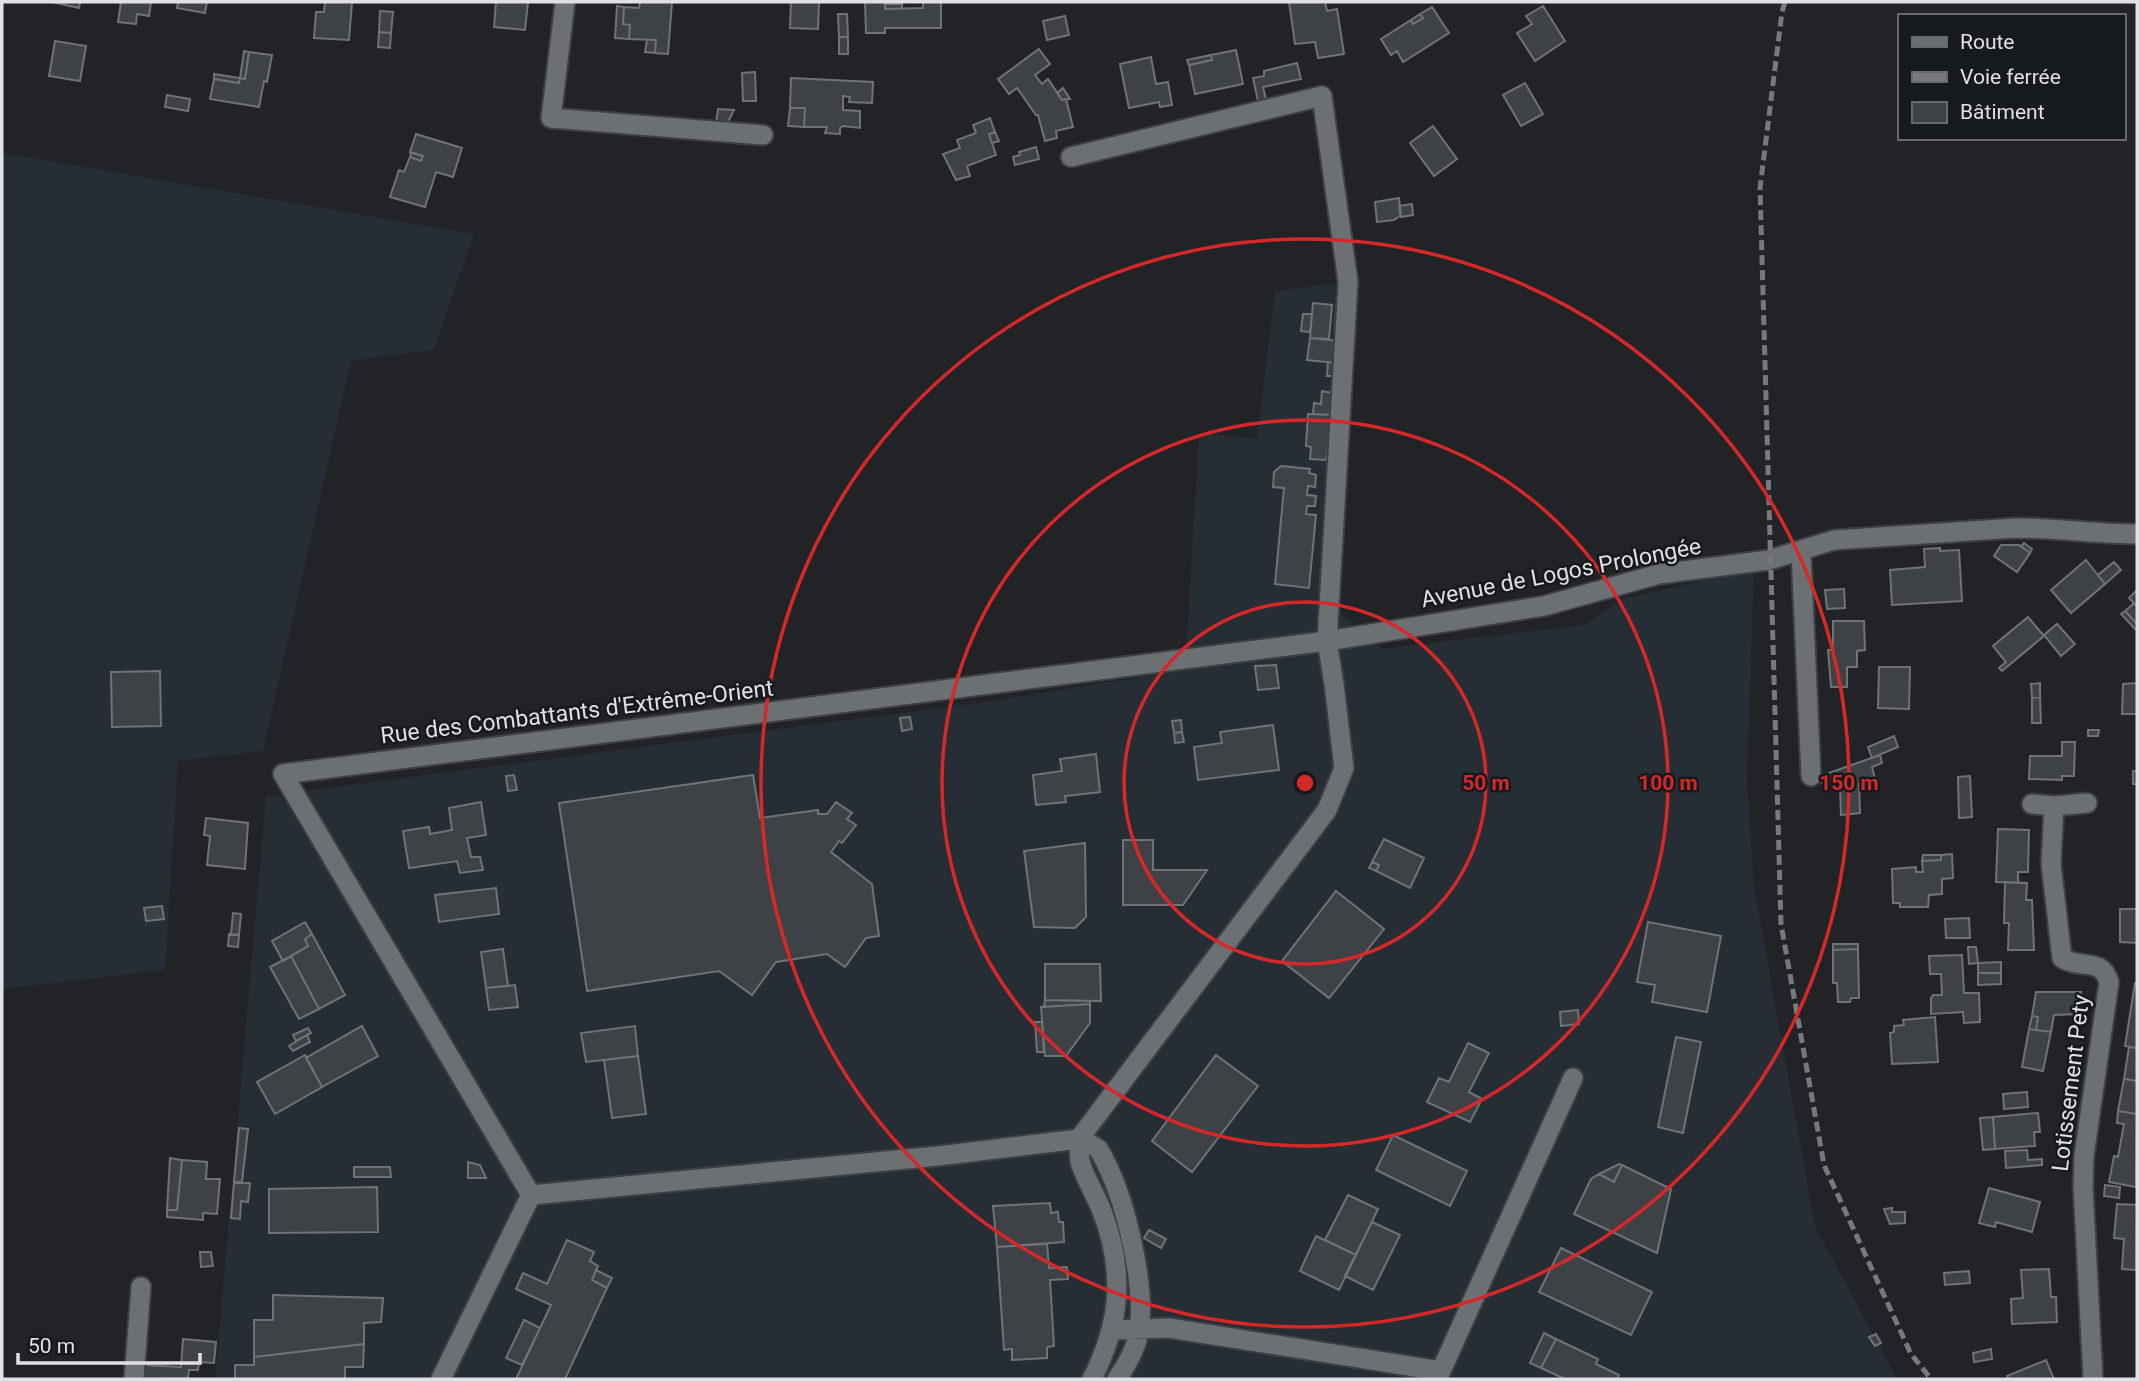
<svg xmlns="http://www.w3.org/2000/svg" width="2139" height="1381" viewBox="0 0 2139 1381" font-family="Roboto,sans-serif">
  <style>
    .built { fill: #262d35 }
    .building { fill: #3e4145; stroke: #6f7376; stroke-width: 2 }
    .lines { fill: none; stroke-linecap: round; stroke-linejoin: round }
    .minor-casing { stroke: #3d4043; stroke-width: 23 }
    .minor { stroke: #6c7073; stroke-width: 19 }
    .rail { stroke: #77797c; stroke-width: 5; stroke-dasharray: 10 5; stroke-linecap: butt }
    .ring { fill: none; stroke: #d62828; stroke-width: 3.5 }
    .labels { text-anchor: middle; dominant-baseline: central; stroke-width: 5; stroke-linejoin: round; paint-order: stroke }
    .street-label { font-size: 23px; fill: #dfe1e4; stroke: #171a1d }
    .centre { fill: #d62828; stroke: #171a1d; stroke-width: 3.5 }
    .ring-label { font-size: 21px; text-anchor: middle; font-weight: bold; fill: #d62828; stroke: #171a1d; stroke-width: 5; stroke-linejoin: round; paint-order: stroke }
  </style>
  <rect width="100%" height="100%" fill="#212327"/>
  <!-- built -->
  <path class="built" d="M2,153l472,81 -40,116 -83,11 -88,390 -85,10 -13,209 -163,19z
    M1348,282l-17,322 50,45 203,-24 38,-26 132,-30 -7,210 7,107 61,340 82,153h-1682l51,-583 719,-94 200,-32 14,-237 58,6 18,-148z"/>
  <!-- building -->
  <path class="building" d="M52,2h28l-1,6z
    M121,2h30l-2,14 -12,-2 -1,10 -18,-2z
    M178,2h29l-2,11 -28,-5z
    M325,2h27l-3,38 -35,-2 2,-26h8z
    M496,2h32l-3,28 -31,-3z
    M640,2h32l-4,52 -13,-1 1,-13 -27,-1 1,-14 -7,-1 1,-17 15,1z
    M791,2h28l-1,27 -28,-1z
    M865,2h20v7l38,-1v-6h18v26h-56v5h-19z
    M1289,2h36l2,9 10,-2 7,45 -26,4 -3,-16 -20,2z
    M885,4h17v5h-17z
    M617,6l7,1 -1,17 7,1 -1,14 -14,-1z
    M1543,6l22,35 -30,20 -18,-28 15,-9 -6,-8z
    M1432,7l17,26 -46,29 -6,-11 -6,4 -10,-16 30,-19 2,4 10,-6 -3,-4z
    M380,11l13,1 -2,21 -12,-1z
    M838,14h9l1,23h-9z
    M1420,14l3,4 -10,6 -2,-4z
    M1065,16l4,19 -22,5 -4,-19z
    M379,32l12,1 -1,15 -12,-1z
    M839,37h9v17h-9z
    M647,40h9l-1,13 -10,-1z
    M55,41l31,5 -6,35 -31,-5z
    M1039,49l11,15 -15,11 7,9 6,-5 14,21 4,-1 7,28 -17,4 1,7 -12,3 -7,-26h-2l-19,-27 -8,6 -11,-15z
    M1236,50l7,34 -48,10 -6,-29 23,-5 -1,-5z
    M244,51l5,1 -4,27 -5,-1z
    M249,52l23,3 -5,27 -3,-1 -5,26 -49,-8 4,-20 25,4 1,-5 5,1z
    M1211,55l1,5 -23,5 -2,-5z
    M1151,57l5,27 12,-2 4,23 -12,2 -1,-5 -30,6 -9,-44z
    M1297,63l4,16 -38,8 3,12 -8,2 -5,-23 11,-2v-5z
    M755,72l1,29h-13l-1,-28z
    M214,74l26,4 -1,5 -25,-4z
    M791,78l82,4 -1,21 -23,-1 1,-5 -7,-1v14l17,1v17l-17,-2 -3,2v6l-15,-1 2,-6h-23l1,-19h-15z
    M1525,83l18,31 -22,12 -18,-31z
    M1063,88l7,11 -8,1 -5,-7z
    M167,95l23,4 -2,12 -23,-4z
    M790,108h15l-1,19 -16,-1z
    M718,109l16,1 -7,14 -11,-1z
    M990,118l5,14 -6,2 7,21 -29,11 3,10 -14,4 -13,-26 17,-6 -3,-8 19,-7 -3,-8z
    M1433,126l24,33 -23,17 -24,-33z
    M995,132l4,9 -7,2 -3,-9z
    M416,134l46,14 -9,29 -17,-5 -11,35 -35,-10 9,-27 5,2 6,-15 11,4 2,-5 -13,-4z
    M1036,147l3,12 -24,6 -2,-8 7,-2 -1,-3z
    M411,153l12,3 -2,5 -11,-4z
    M1399,198l2,17 -7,5 -17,2 -2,-20z
    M1412,204l1,11 -12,2 -2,-11z
    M1313,303l19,2 -3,34 -19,-1z
    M1303,314h9l-2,18 -9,-1z
    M1310,338l29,3 -3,22 -29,-3z
    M1328,362l8,1 -2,13h-7z
    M1322,391l11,2 -3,22 -17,-1 1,-11 7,1z
    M1308,414l28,1 -3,34 -5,-1 -2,12 -16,-1 1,-12 -5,-1z
    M1281,466l29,3 -1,4 7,2 -1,12 -7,-1 -1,9 9,1 -1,10h-8l-1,8 10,1 -7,73 -34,-4 9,-96 -11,-1 1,-15z
    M2024,543l8,6 -2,4 -9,-7z
    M2001,545h18l11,8 -13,19 -23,-16z
    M1940,548v3l19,-1 3,51 -70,4 -2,-35 35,-3 -1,-18z
    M2086,560l19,24 -34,29 -20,-23z
    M2114,562l7,8 -16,14 -7,-9z
    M1844,589l1,19 -18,1 -2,-19z
    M2137,590v16l-8,-8z
    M2134,603l3,3v18l-12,-13z
    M2125,611l12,13v7l-16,-17z
    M2028,617l16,19 -42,35 -3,-3 7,-6 -13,-16z
    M1833,621h31l1,29 -8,1v16h-10v20h-16l-3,-37h5z
    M2057,624l18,20 -14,12 -17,-21z
    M1276,665l3,23 -21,2 -3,-24z
    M1879,667h31l-1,42 -31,-1z
    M160,671l1,55 -49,1 -1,-55z
    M2040,683v14l-8,1 -1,-14z
    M2137,683v31h-15l1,-30z
    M2040,697l1,26h-9v-25z
    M910,717l2,12 -10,2 -2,-13z
    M1181,720l1,12 -8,1 -2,-12z
    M1273,725l6,45 -81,10 -4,-33 28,-4 -2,-11z
    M2088,730h11l-1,6h-10z
    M1182,732l2,10 -9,1 -1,-10z
    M1894,736l4,11 -26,11 -4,-11z
    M2062,742h13l-1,34h-12v4l-33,-1 1,-23h32z
    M1096,754l4,38 -35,4 1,6 -30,3 -3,-30 29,-4 -2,-12z
    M1880,755l2,8 -10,4 3,12 -16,5 1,29 -19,2 -1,-29 -16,2 -4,-12z
    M2133,771h4v13h-4z
    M514,775l3,15 -9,1 -2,-15z
    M753,775l7,43 58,-8v4h9l9,-12 16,11 -5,6 9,6 -14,18 -3,-2 -8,11 41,32 7,52 -13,2 -21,29 -18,-13 -51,8 -24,33 -33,-24 -132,20 -28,-188z
    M1970,776l2,41 -13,1 -1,-41z
    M481,802l5,33 -19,3 4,19h9l3,13 -23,3 -3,-12 -48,7 -6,-37 26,-4 1,7 22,-4 -3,-22z
    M206,818l42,5 -3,46 -38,-4 3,-29 -6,-1z
    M1998,829l31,1 -1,42h-10v11l-22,-1z
    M1384,839l40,19 -14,30 -34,-17 3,-6 -7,-3z
    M1123,840h30v30h54l-24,35h-60z
    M1085,843l1,74 -11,11 -41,-1 -10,-76z
    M1952,854l1,24 -11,1v15l-13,1 -1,12h-28v-4h-7l-1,-34 24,-2v5h7l-1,-11 19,-1v-5z
    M1923,855h18v5l-19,1z
    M1372,862l7,3 -3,6 -7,-3z
    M2005,882l22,1 -1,17h6l2,50h-26l1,-27h-5z
    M496,888l3,26 -60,8 -4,-27z
    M1336,891l48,38 -55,69 -47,-37z
    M162,906l2,13 -18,2 -2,-13z
    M2120,909h17v34l-17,-1z
    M233,913l8,1 -2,21h-8z
    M1969,918l1,20h-24l-1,-19z
    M305,922l7,12 -7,5 3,7 -25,15 -11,-20z
    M1648,922l73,14 -14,76 -55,-10 3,-17 -18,-3z
    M229,934l10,1 -1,12 -10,-1z
    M312,934l33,61 -26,14 -28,-53 17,-10 -3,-7z
    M1833,944h25v5l-25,1z
    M1968,947h8l2,16 -9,1z
    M503,949l5,37 -22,2 -5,-36z
    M1858,949l1,49h-8l-1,4h-12l-1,-19h-4v-33z
    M1962,955l2,38h15l1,29 -16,1 -1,-11 -32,2v-16l2,-3h9l-1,-21h-11l-1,-18z
    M291,956l28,53 -20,10 -29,-52z
    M2001,962v11h-23v-10z
    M1045,964h55l1,37 -56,-1z
    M1978,973h23v11l-23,1z
    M2135,983h2v65l-12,-2z
    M515,985l3,22 -29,3 -3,-22z
    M2036,992h45l-1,22 -26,1 -3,17 -15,-2 2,-13 -6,-1z
    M1045,1000l45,1v3l-46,3z
    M1090,1004v19l-24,33h-21l-4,-49z
    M1578,1010l1,14 -18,2 -1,-14z
    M2032,1016l6,1 -2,13 -7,-1z
    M1935,1017l3,45 -46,2 -2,-31 4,-1v-6l10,-1 -1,-5z
    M1035,1022h7l2,30h-7z
    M362,1026l16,30 -56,31 -16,-29z
    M635,1026l3,30 -52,6 -5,-29z
    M308,1028l3,5 -15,8 -3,-6z
    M2029,1029l22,3 -8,39 -21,-4z
    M307,1035l3,7 -17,9 -4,-5z
    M1676,1037l25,5 -18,91 -25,-6z
    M1468,1043l21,10 -20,39 13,7 -12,23 -43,-20 12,-24 10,4z
    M2129,1047l8,1v33l-13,-2z
    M305,1055l17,32 -47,27 -18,-32z
    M1216,1055l42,31 -66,86 -40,-31z
    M638,1056l8,58 -34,4 -8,-58z
    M2124,1079l13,2v33l-19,-3z
    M2027,1092l1,15 -24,2 -1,-15z
    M2118,1111l19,3 -1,73 -27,-5 5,-26 4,1 6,-33 -7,-1z
    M2038,1113l2,19h-6l1,14 -40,3 -2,-32z
    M1993,1117l2,32 -12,1 -3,-32z
    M239,1128l9,1 -6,53h-8z
    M1393,1135l74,36 -17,35 -74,-36z
    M2027,1150l1,10 14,-1v6l-36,3 -1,-17z
    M170,1158l12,2 -5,50h-10z
    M182,1160l25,2 -1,17h14l-3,35 -14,-1v7l-36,-3v-7h10z
    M468,1162l12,3 6,13h-18z
    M1619,1164l3,1 -8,17 -15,-8z
    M1622,1165l49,24 -14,64 -83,-39 17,-35 8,-5 15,8z
    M354,1167h36l1,10h-37z
    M234,1183h16l-2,19 -7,-1 -1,18 -9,-1z
    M2105,1185l15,2 -1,11 -15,-2z
    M377,1187l1,45 -109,1v-44z
    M1989,1188l51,14 -8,30 -36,-10 -1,5 -16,-4z
    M1348,1195l30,14 -22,46 -31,-15z
    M1050,1203l1,10 7,-1 1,10h4l1,20 -67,5 -4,-41z
    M2117,1204l20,1 -1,65 -14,-1 2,-30 -10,-1z
    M1892,1208v4h13v11l-15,1 -6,-15z
    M1372,1222l28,13 -27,55 -28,-14z
    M1149,1230l17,9 -5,9 -17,-10z
    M1316,1236l40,19 -17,35 -39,-19z
    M567,1240l27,12 -4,9 8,5 -6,14 15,8 -42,91h-49l35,-74 -35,-16 7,-16 24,11z
    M1047,1244l2,24 18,-1 1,12 -18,1 4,66 -7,1v11l-35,2v-11l-8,1 -7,-103z
    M1561,1248l91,44 -21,43 -92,-43z
    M200,1252h11l2,14 -12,1z
    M2049,1269l2,28h5l1,25 -45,2 -1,-25 12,-1 -2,-28z
    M596,1270l16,8 -5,10 -15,-8z
    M1969,1271l1,12 -25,2 -1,-12z
    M273,1295l110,3 -2,24 -17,1v21l-110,13v-37h19z
    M524,1320l16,8 -18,37 -16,-7z
    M1544,1333l12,6 -15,29 -11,-5z
    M1876,1334l5,9 -6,3 -6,-9z
    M183,1339l33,3 -2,21 -15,-1 -1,8h-9l-1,8 -47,1 2,-14 38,2z
    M1556,1339l42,20 -2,5 23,11 -2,4h-52l-24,-11z
    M364,1344l-1,23h-18v12h-110v-14h19v-8z
    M1991,1349l1,10 -18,3 -1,-9z
    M2046,1360l8,19h-46l-1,-3z"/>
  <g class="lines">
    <!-- minor casing -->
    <g class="minor-casing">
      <path id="minor" d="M565,2l-14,116 212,17
        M1071,157l251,-61 26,186 -21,359 217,-35 115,-32 110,-14 65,-20 182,-12c41,0 80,6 121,6
        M1801,552l10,224
        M1327,641l7,43 10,84 -17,42 -248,329 -141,17 -407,39 -248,-421z
        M2032,804l22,2 -3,58 11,94c18,12 39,-2 47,24l-25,174 -1,30 10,193
        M2054,806l33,-3
        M1112,1330l57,-2 272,43 132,-293
        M134,1379l7,-92
        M441,1379l90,-184
        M1092,1379c29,-57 33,-107 10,-168 -5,-13 -20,-39 -22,-50 -1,-7 -1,-15 -1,-22 6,3 14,6 19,10 3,3 6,10 8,14 20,40 40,124 33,168 -3,18 -12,33 -22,48"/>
    </g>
    <!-- minor -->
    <use href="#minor" class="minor"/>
    <!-- rail -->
    <path class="rail" d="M1785,2l-3,10 -22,176 21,736 43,241 87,189 20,25"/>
  </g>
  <!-- distance rings -->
  <g class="ring">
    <circle cx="1305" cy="783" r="181"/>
    <circle cx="1305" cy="783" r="363"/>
    <circle cx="1305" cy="783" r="544"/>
  </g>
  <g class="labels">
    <!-- street labels -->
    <g class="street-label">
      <text transform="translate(1561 573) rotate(-11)">Avenue de Logos Prolongée</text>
      <text transform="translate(577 712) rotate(-7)">Rue des Combattants d'Extrême-Orient</text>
      <text transform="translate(2071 1083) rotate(-83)">Lotissement Pety</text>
    </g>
  </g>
  <circle cx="1305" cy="783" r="10" class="centre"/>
  <g class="ring-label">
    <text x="1486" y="790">50 m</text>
    <text x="1668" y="790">100 m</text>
    <text x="1849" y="790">150 m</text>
  </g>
  <!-- border -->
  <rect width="2139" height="1381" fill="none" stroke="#dfe1e4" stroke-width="7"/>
  <!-- legend -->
  <rect x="1898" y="14" width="228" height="126" fill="#171a1d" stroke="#676a6d" stroke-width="2"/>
  <rect x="1912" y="37" width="35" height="10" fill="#6c7073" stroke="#676a6d" stroke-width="2"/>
  <text x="1960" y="49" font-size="21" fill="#dfe1e4">Route</text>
  <rect x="1912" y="72" width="35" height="10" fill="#77797c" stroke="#676a6d" stroke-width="2"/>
  <text x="1960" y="84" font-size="21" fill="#dfe1e4">Voie ferrée</text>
  <rect x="1912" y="102" width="35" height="21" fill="#3e4145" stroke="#676a6d" stroke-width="2"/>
  <text x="1960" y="119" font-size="21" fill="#dfe1e4">Bâtiment</text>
  <!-- scale -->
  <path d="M18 1353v10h182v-10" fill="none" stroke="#dfe1e4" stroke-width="3.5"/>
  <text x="28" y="1353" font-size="21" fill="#dfe1e4" stroke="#171a1d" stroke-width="5" paint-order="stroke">50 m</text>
</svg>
